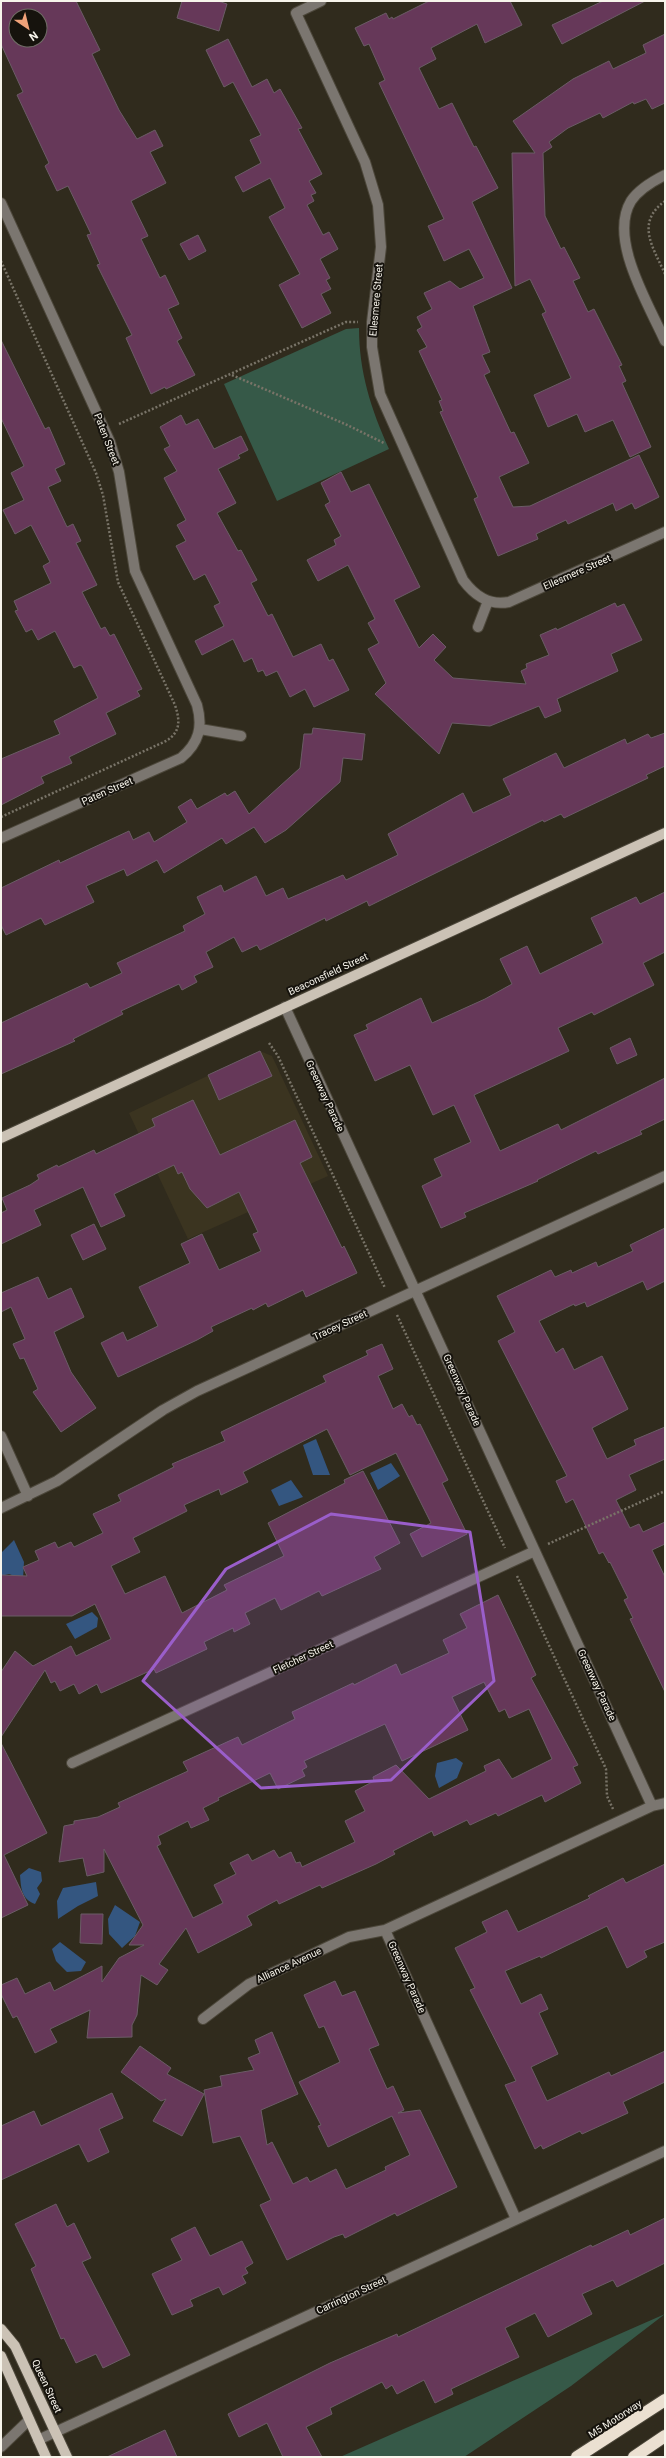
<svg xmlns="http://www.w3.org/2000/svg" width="666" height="2458" viewBox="0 0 666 2458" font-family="Roboto,sans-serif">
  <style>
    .built { fill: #3b3420 }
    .green { fill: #365948 }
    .water { fill: #345680 }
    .building { fill: #663859; stroke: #6b5c66; fill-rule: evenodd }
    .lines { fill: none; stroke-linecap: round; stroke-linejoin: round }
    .minor-casing { stroke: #4c473a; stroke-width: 12 }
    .major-casing { stroke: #4c473a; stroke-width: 12 }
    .highway-casing { stroke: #4c473a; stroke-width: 14 }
    .path { stroke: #797468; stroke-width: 2.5; stroke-dasharray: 2 2; stroke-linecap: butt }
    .minor { stroke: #7b7670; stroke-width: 10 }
    .major { stroke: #cbc2b5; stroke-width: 10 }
    .highway { stroke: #ebe0d1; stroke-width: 12 }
    .marked { fill: #9a5eca; fill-opacity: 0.2; stroke: #9a5eca; stroke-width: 3; stroke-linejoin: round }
    .labels { text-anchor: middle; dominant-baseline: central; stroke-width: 4; stroke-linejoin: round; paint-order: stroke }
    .street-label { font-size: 10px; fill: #f7f4eb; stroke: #16130d }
  </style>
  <rect width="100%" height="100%" fill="#302b1d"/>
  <!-- built -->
  <path class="built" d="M260,1051l12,5 56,120 -140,63 -59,-126z"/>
  <!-- green -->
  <path class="green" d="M359,328c0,44 12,81 30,121l-112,52 -53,-117 122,-55z
    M665,2314l-94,72 -107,71h-124z"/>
  <!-- water -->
  <path class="water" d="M316,1439l14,36h-17l-10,-30z
    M391,1463l9,13 -22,14 -8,-17z
    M291,1480l12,17 -24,9 -8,-16z
    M14,1540l10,22 -1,17 -14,-5 -8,2v-23z
    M92,1612l6,6 -1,9 -22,12 -9,-15z
    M456,1758l7,5 -6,15 -18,10 -4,-12 2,-13z
    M29,1868l12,4 1,9 -5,7 3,6 -5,10c-14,-5 -14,-17 -15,-29z
    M96,1882l2,14 -20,10 -20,13 -1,-18 6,-13z
    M115,1905l25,17 -5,14 -13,12 -13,-14 -1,-15z
    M60,1942l26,20 -5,9 -14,1 -11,-11 -4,-12z"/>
  <!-- building -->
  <path class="building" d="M1,1h75l24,49 -8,4 27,56 18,29 18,-9 8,16 -13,6 16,31 -35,18 17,35 -7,3 19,39 5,-3 14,29 -11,5 14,29 -5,3 18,34 -29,14 -1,-2 -14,7 -25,-56 6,-3 -35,-70 3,-1 -13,-29 4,-1 -23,-48 -11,5 -12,-25 4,-3 -32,-68 6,-3 -22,-48zM16,16h24v24h-24z
    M182,1h36l9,3 -8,27 -42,-13z
    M429,1h81l12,24 -37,18 -8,-19 -46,24 5,11 -17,9 20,41 13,-6 22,44 2,-1 22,42 -26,14 40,86 -39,18 17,46 -8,3 8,17 -6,3 27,58 3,-1 15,31 -30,14 14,30 17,-1 109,-51 20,42 -24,12 -3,-6 -16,8 -3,-8 -45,21 -2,-4 -30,14 2,5 -40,17 -24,-57 4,-2 -38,-85 3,-1 -4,-10 3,-1 -23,-49 8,-4 -10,-17 5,-3 -5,-10 15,-8 -8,-16 26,-12 10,8 24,-11 -15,-29 -25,12 -16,-35 16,-7 -65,-136 6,-3 -16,-36 -5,2 -9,-18 31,-15 3,6 3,-2 1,2z
    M603,1h42l-83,43 -10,-19z
    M665,34v69l-13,6 -6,-10 -12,5 -1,-2 -30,16 -3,-5 -32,15 -19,14 3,5 -9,6 2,63 16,33 3,-2 16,31 -7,3 15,31 6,-3 28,56 -3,1 7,15 -4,2 29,64 -21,10 -17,-37 -28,12 -8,-18 -29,13 -14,-32 37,-17 -29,-64 4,-2 -16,-33 -15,7 -3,-133h23l-22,-32 60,-42 36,-18 4,8 33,-16 -3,-8z
    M228,39l24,48 15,-8 7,14 6,-4 22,39 -4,1 24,45 -13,7 7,12 -5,2 3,6 -7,4 16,30 6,-3 9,17 -18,10 10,19 -4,2 5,9 -10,5 10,19 -29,15 -23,-43 21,-11 -31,-57 16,-9 -15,-30 -27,14 -8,-15 26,-14 -11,-23 11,-5 -28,-53 -9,5 -18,-37z
    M198,235l8,16 -17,9 -9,-16z
    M1,340l44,89 4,-2 16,37 -10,5 6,12 -13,6 19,40 6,-3 8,17 -5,2 21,42 -15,7 19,37 4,-2 5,9 4,-2 28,55 -5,2 3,5 -34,17 10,21 -47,23 3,6 -31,14 3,6 -43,22v-46l59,-25 -6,-13 44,-23 -16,-32 -2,-1 -6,3 -19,-37 -17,9 -6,-11 -6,3 -11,-21 3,-1 -4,-9 37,-18 -8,-17 7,-4 -19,-37 -16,9 -12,-24 21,-10 -13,-27 13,-7 -23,-48z
    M181,415l5,10 12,-6 16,30 27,-13 7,14 -10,5 2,3 -22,11 18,34 -19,10 21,38 3,-1 16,30 -6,3 17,33 4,-2 21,43 28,-13 8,17 4,-2 16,31 -35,17 -9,-18 -15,8 -13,-26 -11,5 -3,-6 -5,2 -6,-14 -8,4 -11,-23 -31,16 -7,-14 29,-15 -10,-20 6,-3 -15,-29 -11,6 -18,-34 10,-5 -9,-16 9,-5 -22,-42 13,-7 -13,-22 6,-3 -10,-19z
    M341,472l10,20 18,-8 51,103 -26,13 25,48 14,-14 13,13 -12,13 19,18 73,6 -5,-13 6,-3 -1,-4 23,-9 -9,-20 16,-7 1,2 58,-27 2,4 7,-3 18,36 -31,14 7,17 -61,28 4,12 -16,7 -6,-12 -49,20 -38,-3 -13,31 -64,-60 11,-11 -18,-34 11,-6 -11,-20 7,-4 -27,-54 -30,16 -11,-21 29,-15 -2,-5 7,-4 -16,-31 5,-3 -9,-19z
    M313,728l52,6 -3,26 -19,-2 -3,24 -54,48 -21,13 -11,-16 -28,17 -4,-6 -58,35 -7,-13 -30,16 -3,-7 -38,17 8,16 -49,23 -4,-7 -35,17 -5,-10v-37l58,-28 1,3 69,-32 4,9 16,-8 5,10 33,-20 -9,-15 13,-8 6,10 28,-16 2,3 8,-5 14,23 51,-46 4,-34h8z
    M665,733v33l-19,9 2,3 -84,40 -3,-4 -17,8 -1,-2 -174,86 -2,-5 -41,20 -1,-3 -65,32 -3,-5 -15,7 -8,-15 -28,15 7,15 -19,9 3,6 -15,8 -3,-6 -58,27 2,3 -50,25 2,2 -74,33v-51l86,-40 3,5 32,-15 -5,-10 68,-32 -2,-5 22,-12 -8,-17 24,-12 3,7 32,-16 10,20 17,-8 5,11 55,-24 3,5 52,-25 -10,-21 75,-41 10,20 38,-18 -8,-16 53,-26 8,15 61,-29 2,5 21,-10 3,4z
    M665,892v60l-22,11 11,22 -60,30 -2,-3 -34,16 11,23 -95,44 26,56 58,-27 3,6 104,-52v41l-25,12 2,3 -44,20 -2,-3 -59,29 1,1 -74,32 2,4 -25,11 -19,-42 20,-10 -8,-17 37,-17 -17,-37 -21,10 -23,-50 -35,16 -21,-46 14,-6 -2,-4 55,-27 11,25 53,-24 27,-15 -12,-25 27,-13 13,28 63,-31 -12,-25 45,-21 4,7z
    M630,1038l7,17 -20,9 -7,-16z
    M260,1051l12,25 -53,24 -11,-25z
    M193,1100l27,55 75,-35 17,37 -12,6 42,85 2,-2 13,27 -51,24 -3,-7 -35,17 -2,-4 -13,7 -1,-2 -41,19 2,4 -16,9 -79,37 -17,-34 22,-11 4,9 31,-15 -19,-39 51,-24 -9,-19 21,-10 17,36 42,-19 -8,-17 5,-2 -19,-40 -32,16 -17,-19 -8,-17 -4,2 -4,-9 -60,29 11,22 -24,11 -18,-40 -49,23 7,15 -40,19v-31l6,-3 -5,-12 28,-13 9,-6 -2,-4 20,-10 1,2 36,-17 2,4 59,-28 -3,-7z
    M94,1224l12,25 -23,11 -12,-25z
    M665,1228v53l-18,9 -4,-9 -56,26 -2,-5 -10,4 -1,-2 -35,17 17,32 7,-5 11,22 28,-14 26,53 -36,19 15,31 29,-14 -2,-5 31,-13v32l-36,16 7,15 -20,10 14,28 9,-4 4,8 22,-10v22l-13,6 13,27v115l-35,-73 3,-1 -9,-18 4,-2 -18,-36 -1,1 -6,-11 -4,2 -26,-55 -7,4 -10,-22 11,-5 -69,-135 17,-9 -18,-36 54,-26 4,7 16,-7 1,3 24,-11 2,5 35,-16 -3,-6z
    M38,1277l10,22 23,-11 13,29 -30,15 17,40 25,36 -35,24 -28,-40 5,-3 -14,-31 -4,1 -7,-15 12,-5 -14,-32 -10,5v-19z
    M382,1344l11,25 -15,7 15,33 9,-5 7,13 3,-2 5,10 3,-1 28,56 -6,3 25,51 -45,23 -12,-23 21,-11 -35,-70 -46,22 -23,-46 -84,43 5,10 -27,13 -2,-6 -35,16 3,6 -54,27 7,14 -29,14 14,28 40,-18 17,37 45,-23 -3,-5 60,-29 -16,-33 77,-40 -1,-3 19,-9 37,72 -26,14 7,12 -59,27 -3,-5 -38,19 -6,-12 -30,15 5,11 -16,8 -1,-4 -29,14 3,7 -51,24 -2,-4 -53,24 -4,-9 -18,10 -5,-10 -14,7 -5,-10 -4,2 -6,-13 -44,67v-65l14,-21 18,15 38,-20 5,10 35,-17 -16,-35 -23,12h-71v-41l26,1 -4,-9 16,-7 -4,-9 20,-9 3,6 13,-6 3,5 29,-14 -10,-19 28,-13 -3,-6 56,-28 -2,-3 53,-23 -4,-9 105,-50 -3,-6 45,-21 -2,-4z
    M498,1595l38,80 -5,3 47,87 -5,2 8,16 -36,19 -3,-7 -44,21 -2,-3 -26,12 -3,-5 -33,16 -2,-5 -39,20 2,3 -19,10 -54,24 -2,-3 -41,19 -2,-4 -30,16 5,9 -54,28 -12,-25 -27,36 9,6 -11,15 -16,-10 -4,40 -5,10v12l-45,1 3,-28 -40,19 7,13 -22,11 -18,-37 -4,2 -12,-24v-9l16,-7 8,16 25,-12 4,9 48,-25v16l17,-24 25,-13h-15l14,-20 -39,-76v23l-17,4 -4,-18 -24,4 5,-36 10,-2v-3l24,-4 22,-10 -2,-4 70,-32 -5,-9 55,-25 4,8 53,-26 -3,-7 61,-29 1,2 42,-21 5,11 48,-22 -6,-13 24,-12 -7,-14zM484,1682l15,30 6,-3 4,9 20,-9 23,50 -40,20 -13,-20 -15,7 2,5 -57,28 -33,-34 -23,12 1,4 -19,10 10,20 -20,10 10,21 -53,25 -2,-5 -4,1 -5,-11 -12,6 -5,-8 -22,11 -4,-7 -18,9 6,11 -22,11 9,18 -30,15 -36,-72 4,-2 -3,-8 30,-15 3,7 18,-8 -6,-12 16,-8 -1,-2 52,-25 8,16 27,-13 -3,-6 5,-3 -3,-6 81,-37 17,37 66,-31 -16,-33z
    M1,1743l46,90 -43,22 24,50 -27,13z
    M665,1864v78l-21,9 3,6 -20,11 -20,-42 -66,32 -1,-2 -35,15 16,33 20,-10 7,15 -9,4 19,41 -27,13 16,34 62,-29 2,4 54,-25v31l-42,20 5,11 -46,21 -2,-3 -37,18 -2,-4 -6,4 -30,-64 11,-4 -46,-91 5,-2 -20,-40 32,-16 -5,-10 25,-12 11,22 72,-34 -2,-2 35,-18 3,5z
    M81,1914h22l-1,30 -22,-1z
    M335,1981l7,15 13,-5 24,54 -10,4 18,40 6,-3 11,24 -6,3 22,-3 37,77 -60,29 -2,-3 -50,25 -2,-4 -9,3 -47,23 -27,-55 11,-5 -31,-64 -27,7 -9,-53 18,-4 -2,-10 34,-6 -6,-12 12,-5 -5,-13 17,-8 26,62 -37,16 6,35 5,-3 21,42 14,-7 3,5 26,-13 10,20 40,-19 -1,-3 25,-12 -18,-39 -64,31 -10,-21 3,-1 -22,-43 41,-20 -16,-36 -5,2 -15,-33z
    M140,2046l31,22 -4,6 37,20 -22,42 -29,-15 13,-22 -5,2 -40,-29z
    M112,2093l11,25 -24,11 10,23 -21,10 -9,-18 -78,36v-54l33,-15 7,15z
    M56,2204l11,23 7,-4 17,35 -9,4 48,93 -27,13 -7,-14 -20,9 -12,-25 -3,1 -30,-70 5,-3 -21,-42z
    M665,2218v45l-48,24 -4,-7 -31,14 10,20 -44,23 -13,-24 -30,15 14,29 -68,32 2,5 -18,9 -11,-23 -27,14 -5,-9 -6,4 -4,-7 -52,26 2,6 -26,13 16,30h-39l-16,-34 -28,14 -11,-23 102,-51 67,-29 1,3 193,-92 1,2 36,-17 2,5z
    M195,2227l15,29 32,-15 11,22 -8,5 3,5 -6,3 4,7 -23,12 -4,-8 -29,13 3,6 -21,9 -20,-41 30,-14 -11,-21z
    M165,2430l12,27h-70z"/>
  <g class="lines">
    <!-- minor casing -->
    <g class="minor-casing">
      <path id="minor" d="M321,1l-25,12 69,149 13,43 3,42 -9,75v25l8,47 83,186c12,16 26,26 46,22l156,-70
        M665,175c-12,6 -26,14 -34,26 -23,38 18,104 34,140
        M1,203l109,239 9,30 16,99 62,134c6,22 2,38 -16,53l-180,80
        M478,627l10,-26
        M200,729l41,7
        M285,1007l367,799 -267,124 131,289
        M1,1436l27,60
        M1,1508l56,-27 106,-71 34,-19 468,-215
        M72,1763l463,-212
        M652,1806l13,-3
        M203,2019l46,-35 100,-47 36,-7
        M38,2440l627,-289
        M1,2447l28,-27"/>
    </g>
    <!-- major casing -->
    <g class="major-casing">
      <path id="major" d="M1,1138l664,-305
        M1,2329l14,17 52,111
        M1,2356l45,101"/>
    </g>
    <!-- highway casing -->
    <g class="highway-casing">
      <path id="highway" d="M577,2457l88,-57
        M634,2457l31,-21"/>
    </g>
    <!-- path -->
    <path class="path" d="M665,201c-30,22 -12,46 0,73
      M1,261l95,212 7,22 15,87 57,123c5,15 6,27 -9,36l-165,76
      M232,375l113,49 39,19
      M119,424l227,-102h12
      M269,1043l9,13 107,232
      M397,1315l108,233
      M548,1544l117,-53
      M517,1576l89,193 1,27 6,13"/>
    <!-- minor -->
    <use href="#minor" class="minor"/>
    <!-- major -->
    <use href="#major" class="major"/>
    <!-- highway -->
    <use href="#highway" class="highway"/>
  </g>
  <!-- marked area -->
  <path class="marked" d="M331,1514l139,18 24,149 -103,99 -130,8 -118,-107 83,-112z"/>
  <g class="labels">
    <!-- street labels -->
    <g class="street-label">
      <text transform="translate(376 300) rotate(-85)">Ellesmere Street</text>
      <text transform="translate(107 439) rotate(69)">Paten Street</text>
      <text transform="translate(577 572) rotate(-24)">Ellesmere Street</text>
      <text transform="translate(107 791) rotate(-24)">Paten Street</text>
      <text transform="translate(328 974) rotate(-25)">Beaconsfield Street</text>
      <text transform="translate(325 1096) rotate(65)">Greenway Parade</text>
      <text transform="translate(340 1325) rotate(-25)">Tracey Street</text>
      <text transform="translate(462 1390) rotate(66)">Greenway Parade</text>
      <text transform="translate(303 1657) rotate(-25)">Fletcher Street</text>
      <text transform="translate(597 1685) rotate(65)">Greenway Parade</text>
      <text transform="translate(289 1965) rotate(-25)">Alliance Avenue</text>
      <text transform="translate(407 1977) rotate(66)">Greenway Parade</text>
      <text transform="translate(351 2295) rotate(-25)">Carrington Street</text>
      <text transform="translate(47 2386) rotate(65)">Queen Street</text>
      <text transform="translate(615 2419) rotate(-33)">M5 Motorway</text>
    </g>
  </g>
  <!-- border -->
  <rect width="666" height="2458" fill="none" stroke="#f7f4eb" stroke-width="4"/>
  <!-- north arrow -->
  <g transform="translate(28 28) rotate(145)"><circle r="19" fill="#16130d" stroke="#706d66"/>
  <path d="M0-3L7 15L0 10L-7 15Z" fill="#f0a279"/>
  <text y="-6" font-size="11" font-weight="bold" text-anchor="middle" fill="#f7f4eb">N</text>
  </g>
</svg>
